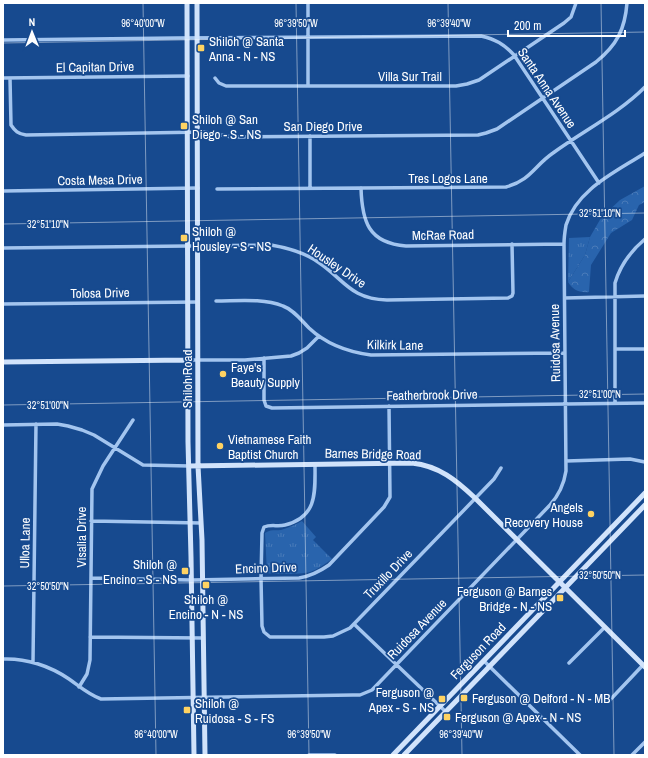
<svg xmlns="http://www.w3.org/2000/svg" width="648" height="758" viewBox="0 0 648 758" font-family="'Archivo Narrow',sans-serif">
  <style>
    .grass { fill: url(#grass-tufts) }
    .forest { fill: url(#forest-crowns) }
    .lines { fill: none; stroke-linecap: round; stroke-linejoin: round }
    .street { stroke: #a3c5ef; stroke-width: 3.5 }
    .secondary { stroke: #d1e3fb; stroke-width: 5 }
    .ticks { fill: none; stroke: #fff; stroke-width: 1; stroke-opacity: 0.45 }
    .poi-dot { fill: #ffd362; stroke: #174a8f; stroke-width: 1.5 }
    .labels { text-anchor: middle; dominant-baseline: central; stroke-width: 3.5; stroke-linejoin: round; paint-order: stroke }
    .poi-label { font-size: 13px; fill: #fff; stroke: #174a8f; text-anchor: start }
    .street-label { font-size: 13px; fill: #fff; stroke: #174a8f }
    .ticks-label { font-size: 10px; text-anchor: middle; fill: #fff; stroke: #174a8f; stroke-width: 3.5; stroke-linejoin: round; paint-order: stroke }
  </style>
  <defs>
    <pattern id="grass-tufts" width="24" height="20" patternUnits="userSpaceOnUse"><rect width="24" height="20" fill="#2964ad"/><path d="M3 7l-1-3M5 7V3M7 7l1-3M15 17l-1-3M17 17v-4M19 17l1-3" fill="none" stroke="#497bb9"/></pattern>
    <pattern id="forest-crowns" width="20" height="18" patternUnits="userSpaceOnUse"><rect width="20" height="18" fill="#2964ad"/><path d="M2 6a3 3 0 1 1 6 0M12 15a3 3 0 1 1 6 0" fill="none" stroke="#497bb9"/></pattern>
  </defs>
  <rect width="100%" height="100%" fill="#174a8f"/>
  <!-- grass -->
  <path class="grass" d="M590,237l-5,18 -17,27 1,-44z
    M302,521l14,16 -3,3 19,19c-7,5 -14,10 -22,13 -6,2 -37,3 -43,1l-2,-40c6,-4 10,-2 16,-3 7,-2 14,-5 21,-9z"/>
  <!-- forest -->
  <path class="forest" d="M645,186v16l-6,3 -7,15 -21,13 -20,32 -2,27c-10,1 -16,-2 -21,-10l17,-27 5,-18 11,-19 19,-18z"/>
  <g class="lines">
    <!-- street -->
    <path class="street" d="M308,3v83
      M3,40l174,-2 304,-2c14,3 23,8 33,19l85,128
      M3,78l185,-2
      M10,78l1,47c4,6 7,9 15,10l178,-3 28,5 246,-2 8,-2 11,-4 99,-67c21,-17 29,-33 31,-59
      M215,78l4,5 7,3h230l11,-2 12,-4 85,-57 7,-6 5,-14
      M310,188v-52
      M361,188c1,33 7,55 45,58l158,-2
      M217,189l289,-2c25,-7 28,-21 47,-34 30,-22 65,-39 92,-66
      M3,191l195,-3
      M3,248l268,-3c17,3 33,7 47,17 27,18 32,37 69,38l121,-2 4,-2 1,-3 -1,-49
      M565,298l80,-2
      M216,301c21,0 47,-3 67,5 11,4 18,14 26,22 17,16 39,24 62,27l194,-2
      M3,304l195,-2
      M615,349h30
      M264,358v42l2,6 6,2 373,-5
      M188,360h57l46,-4 8,-3 8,-5 12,-12
      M615,403v-120c5,-17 17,-33 30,-44
      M3,425l54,-1 11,2 14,4 12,5 49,30 46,1
      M566,461l64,-2 15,3
      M315,464c0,27 3,53 -30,61 -7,2 -14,-1 -21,2l-2,6 -1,45 1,48 2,6 6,5h54l9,-1 17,-8 144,-149 7,-11
      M91,521l110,2
      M91,578l101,2 107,-2c12,-2 20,-6 30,-13l55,-58 6,-10 -1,-91
      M354,624l92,88
      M90,637l113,1
      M3,659c23,-1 47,7 66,20 10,7 20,16 32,20l252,-4h7l12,-5 178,-185c9,-10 14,-21 16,-34l-2,-227c0,-6 1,-13 2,-19 11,-36 50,-53 79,-72
      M484,661l96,94
      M33,662l3,-238
      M569,663l36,-36
      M79,687l8,-13 3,-14 2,-171 11,-23 30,-46
      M609,701l34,-36
      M309,755h26
      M632,755l13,-13"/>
    <!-- secondary -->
    <path class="secondary" d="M187,3l1,439 3,115 3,198
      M197,3l1,463 4,74 3,215
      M3,362l185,-2
      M189,466l223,-3c27,3 44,17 63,35l170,169
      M393,755l252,-262
      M404,755l241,-250"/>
  </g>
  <!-- ticks -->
  <path class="ticks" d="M143,3l13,752M296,3l13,752M448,3l14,752M601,3l13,752M3,43l642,-11M3,224l642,-11M3,405l642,-11M3,586l642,-11M3,730v25"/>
  <!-- markers -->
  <g class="poi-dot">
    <rect x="197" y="44" width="8" height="8" rx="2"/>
    <rect x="180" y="122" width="8" height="8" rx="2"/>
    <rect x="180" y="234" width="8" height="8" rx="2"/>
    <circle cx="223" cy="374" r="4"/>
    <circle cx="220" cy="446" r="4"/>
    <circle cx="591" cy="514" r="4"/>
    <rect x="181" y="567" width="8" height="8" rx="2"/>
    <rect x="202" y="581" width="8" height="8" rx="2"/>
    <rect x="556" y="594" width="8" height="8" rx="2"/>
    <rect x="460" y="694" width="8" height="8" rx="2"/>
    <rect x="438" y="695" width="8" height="8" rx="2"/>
    <rect x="183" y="706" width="8" height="8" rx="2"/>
    <rect x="443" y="713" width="8" height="8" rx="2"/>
  </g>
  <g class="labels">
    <!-- poi labels -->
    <g class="poi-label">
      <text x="209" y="41">Shiloh @ Santa<tspan x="209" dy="15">Anna - N - NS</tspan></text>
      <text x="192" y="119">Shiloh @ San<tspan x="192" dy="15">Diego - S - NS</tspan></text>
      <text x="192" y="231">Shiloh @<tspan x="192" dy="15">Housley - S - NS</tspan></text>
      <text x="231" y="367">Faye's<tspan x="231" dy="15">Beauty Supply</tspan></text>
      <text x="228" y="439">Vietnamese Faith<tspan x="228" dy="15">Baptist Church</tspan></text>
      <text x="583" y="507" text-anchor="end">Angels<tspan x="583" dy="15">Recovery House</tspan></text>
      <text x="177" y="564" text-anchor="end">Shiloh @<tspan x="177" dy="15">Encino - S - NS</tspan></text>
      <text x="552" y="591" text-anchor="end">Ferguson @ Barnes<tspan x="552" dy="15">Bridge - N - NS</tspan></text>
      <text x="206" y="599" text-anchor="middle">Shiloh @<tspan x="206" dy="15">Encino - N - NS</tspan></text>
      <text x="434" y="692" text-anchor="end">Ferguson @<tspan x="434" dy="15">Apex - S - NS</tspan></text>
      <text x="472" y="698">Ferguson @ Delford - N - MB</text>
      <text x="195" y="703">Shiloh @<tspan x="195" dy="15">Ruidosa - S - FS</tspan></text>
      <text x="455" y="717">Ferguson @ Apex - N - NS</text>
    </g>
    <!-- street labels -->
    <g class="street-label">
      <text transform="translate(95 67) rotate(-1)">El Capitan Drive</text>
      <text x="410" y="76">Villa Sur Trail</text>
      <text transform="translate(547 88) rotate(56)">Santa Anna Avenue</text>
      <text x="323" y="126">San Diego Drive</text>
      <text x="448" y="178">Tres Logos Lane</text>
      <text transform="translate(100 180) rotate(-1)">Costa Mesa Drive</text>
      <text transform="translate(443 235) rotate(-1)">McRae Road</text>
      <text transform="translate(337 266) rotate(34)">Housley Drive</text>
      <text transform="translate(100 293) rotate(-1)">Tolosa Drive</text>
      <text transform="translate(555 343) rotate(-91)">Ruidosa Avenue</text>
      <text transform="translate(395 345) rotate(1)">Kilkirk Lane</text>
      <text transform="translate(187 379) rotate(-90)">Shiloh Road</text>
      <text transform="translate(432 395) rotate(-1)">Featherbrook Drive</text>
      <text transform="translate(373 454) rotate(1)">Barnes Bridge Road</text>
      <text transform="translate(81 537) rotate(-90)">Visalia Drive</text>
      <text transform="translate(25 543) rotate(-89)">Ulloa Lane</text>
      <text transform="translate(266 568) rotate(-2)">Encino Drive</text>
      <text transform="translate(388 574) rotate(-46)">Truxillo Drive</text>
      <text transform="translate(417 629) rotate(-46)">Ruidosa Avenue</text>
      <text transform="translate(478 651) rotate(-46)">Ferguson Road</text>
    </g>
  </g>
  <g class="ticks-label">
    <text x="143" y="27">96°40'00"W</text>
    <text x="296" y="27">96°39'50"W</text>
    <text x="449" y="27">96°39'40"W</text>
    <text x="600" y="217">32°51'10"N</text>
    <text x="48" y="228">32°51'10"N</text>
    <text x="600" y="398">32°51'00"N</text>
    <text x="48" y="409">32°51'00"N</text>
    <text x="600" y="579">32°50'50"N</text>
    <text x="48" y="590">32°50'50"N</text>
    <text x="156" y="738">96°40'00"W</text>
    <text x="309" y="738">96°39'50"W</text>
    <text x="461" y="738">96°39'40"W</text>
  </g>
  <!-- border -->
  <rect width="648" height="758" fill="none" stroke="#ffffff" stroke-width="8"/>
  <!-- north arrow -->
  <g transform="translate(32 32) rotate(359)" stroke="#174a8f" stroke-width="3" paint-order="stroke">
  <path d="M0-3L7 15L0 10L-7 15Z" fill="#ffffff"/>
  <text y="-6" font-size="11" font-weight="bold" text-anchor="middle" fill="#ffffff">N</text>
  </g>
  <!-- scale -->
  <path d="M508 30v6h117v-6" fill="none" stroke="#ffffff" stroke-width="2"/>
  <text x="514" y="30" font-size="12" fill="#ffffff" stroke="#174a8f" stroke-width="3" paint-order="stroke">200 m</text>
</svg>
